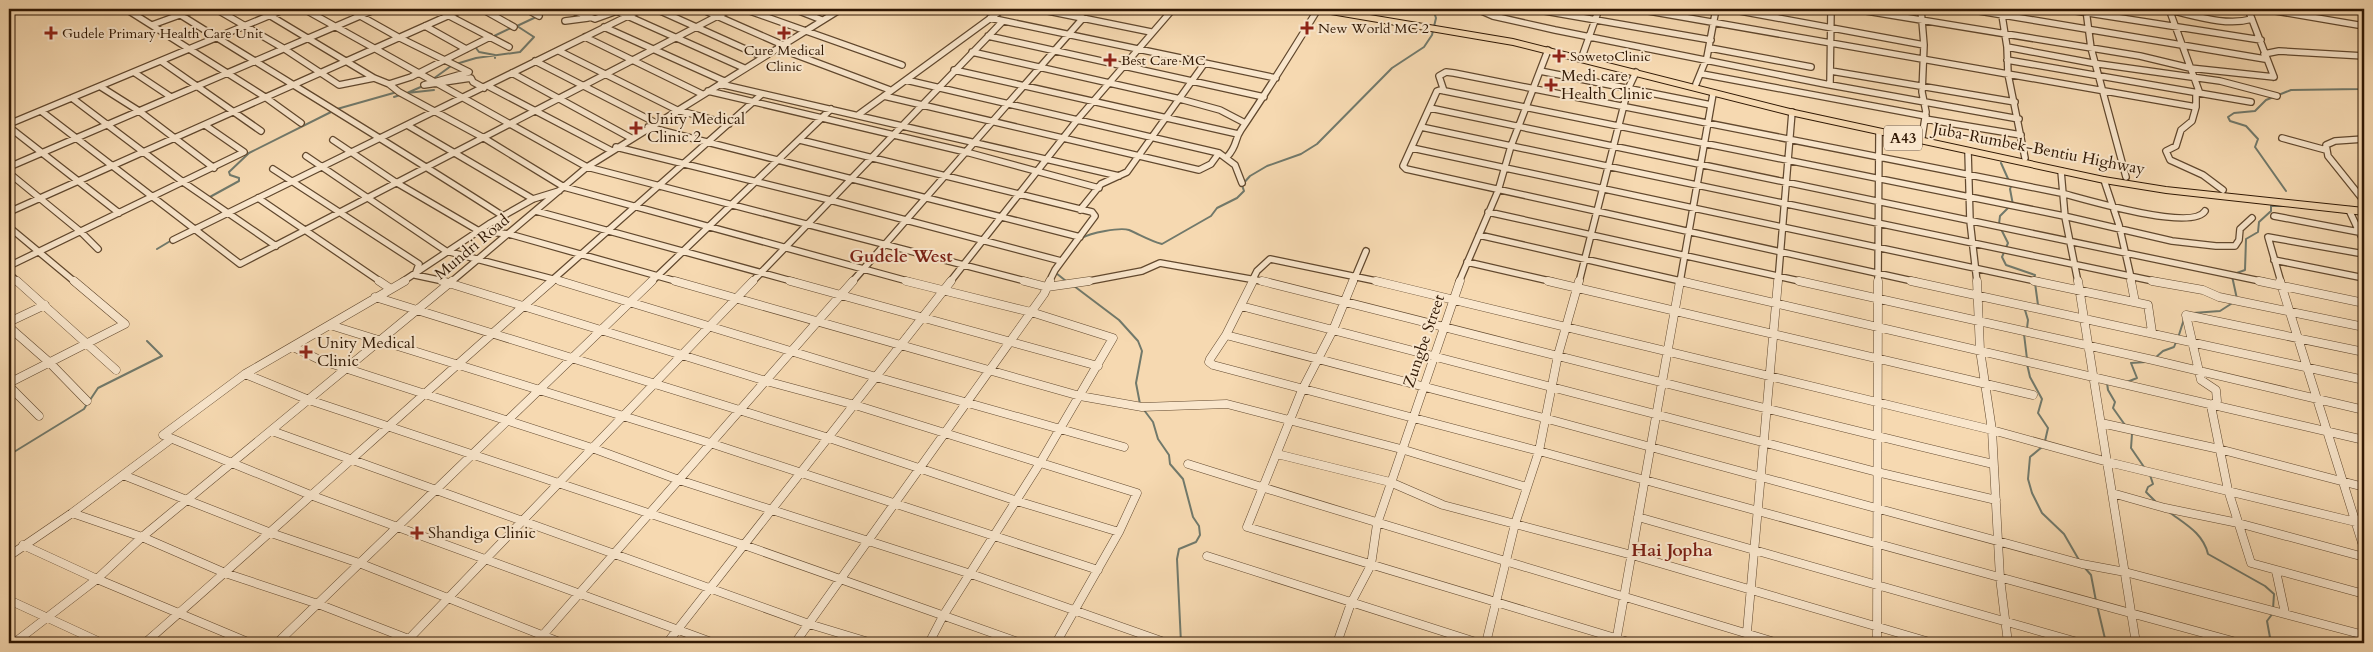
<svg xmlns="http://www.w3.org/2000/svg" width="2373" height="652" viewBox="0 0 2373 652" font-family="Cardo,serif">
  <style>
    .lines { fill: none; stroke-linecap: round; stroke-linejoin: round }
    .stream { stroke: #71796b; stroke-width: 2 }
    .street-far1-casing { stroke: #61482e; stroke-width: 8 }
    .street-casing { stroke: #61482e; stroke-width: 9 }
    .highway-casing { stroke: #2f1703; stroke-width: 2 }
    .street-far1 { stroke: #f9e6cc; stroke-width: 5.5 }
    .street { stroke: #f9e6cc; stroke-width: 8 }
    .highway { fill: #f6d9b1; fill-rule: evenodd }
    .poi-dot { fill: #8f2418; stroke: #f9e6cc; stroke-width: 2 }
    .labels { text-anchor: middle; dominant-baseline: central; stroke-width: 4; stroke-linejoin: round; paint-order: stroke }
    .far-poi-label { font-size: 14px; fill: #2f1703; stroke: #f9e6cc; text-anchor: start }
    .shield { fill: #f9e6cc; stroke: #6c553f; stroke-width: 1 }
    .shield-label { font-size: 15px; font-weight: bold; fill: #2f1703 }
    .poi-label { font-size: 16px; fill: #2f1703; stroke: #f9e6cc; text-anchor: start }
    .street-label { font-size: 16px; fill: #2f1703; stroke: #f9e6cc }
    .neighbourhood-label { font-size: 18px; font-weight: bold; fill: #7a1f14; stroke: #f9e6cc }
  </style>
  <rect width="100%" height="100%" fill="#f6d9b1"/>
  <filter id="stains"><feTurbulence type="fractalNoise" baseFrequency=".004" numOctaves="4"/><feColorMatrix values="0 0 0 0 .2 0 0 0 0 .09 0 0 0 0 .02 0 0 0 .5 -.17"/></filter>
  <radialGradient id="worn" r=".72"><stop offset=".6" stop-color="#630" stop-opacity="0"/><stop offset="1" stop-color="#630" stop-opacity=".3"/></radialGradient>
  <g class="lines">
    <!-- stream -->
    <path class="stream" d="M517,26l36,-17
      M492,37l21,-10
      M477,45l-1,3 3,4 16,3v3
      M456,64l20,-6 44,-6 14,-15 -17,-11
      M433,79l18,-13
      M407,93l27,-3
      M407,93l16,-7
      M394,97l6,-2
      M337,109l60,-17
      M2001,163l8,18
      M2012,184l-2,5 3,16
      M2286,191l-31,-44 3,-8 -12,-13 -16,-5 -2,-4 6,-4 21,-2 11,-11 25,-10 69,-1 4,-9
      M208,198l31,-17v-3l-9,-3 -1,-3 20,-19 84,-42
      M1999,224l1,-8 9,-9
      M2001,229l7,14 -6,14 4,8 29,10 -1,3
      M1082,238c8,-5 38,-11 47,-8 12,5 19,10 33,14l49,-28 6,-8 20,-10 7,-7 -2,-6 8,-9 17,-10 34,-12 16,-10 75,-76 32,-21 8,-12 4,-17 -3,-9
      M157,249l15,-9
      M1056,273l10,8
      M2234,274l11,-4 1,-31 12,-7 1,-10 12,-11v-5h11
      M2232,276l5,23
      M2035,283l3,22
      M1074,286l45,34 19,21 4,10 -6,32 4,21
      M2193,313l27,-2 14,-9
      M2027,328l1,-8 -3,-10h3
      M2024,334l3,25
      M2178,338l6,-19
      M2155,358l8,-7 11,-4 2,-5
      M2027,364l3,13 12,22 -4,14 10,15 -3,13
      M2127,382l10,-4 -6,-15 15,-1
      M2107,383l1,7 7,12 -2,6 12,17
      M90,400l8,-12 64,-32 -15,-15
      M1144,410l9,12 5,17 11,16 1,9 13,15 10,38 6,9 1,9 -4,7 -17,7 -2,10 4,84
      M2132,434l-1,14 13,19
      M2042,447l-12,10 -2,22 4,14 10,20 22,21 15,26
      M9,455l75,-46 3,-5
      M2150,475l3,9 -5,3 -2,5 10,10
      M2169,512c16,12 34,21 39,42l57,32 9,8 -1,15
      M2085,568l6,7 5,26
      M2097,605l9,38
      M2271,643l-4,-22 6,-8"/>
    <!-- street-far1 casing -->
    <g class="street-far1-casing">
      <path id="street-far1" d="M126,9l139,88 36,26
        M171,9c110,69 222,136 332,207
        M216,9l67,39 56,37 35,-7
        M259,9l115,69 15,6 22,-7 79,-40
        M304,9l283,158 442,115
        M348,9l50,28 71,35 -45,13 47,-7 2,4 11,6
        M436,9l73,38
        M482,9l32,18
        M526,9l13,7
        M568,9l27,10 22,-8
        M612,9l132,59
        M656,9l107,48
        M701,9l82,36
        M744,9l158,56
        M794,9l28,11
        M1038,9l113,23
        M1477,9l16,7 62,14 270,54 194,35
        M1533,9l178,31
        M1637,9l559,98
        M1729,9l195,36
        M1854,9l286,47 50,12 84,9
        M1921,9l3,36 -2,47 4,20 -4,25
        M1967,9l298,50
        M2001,9l6,38 1,27 17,84
        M2063,9l198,31
        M2164,9c27,5 60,18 88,10
        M2169,9l30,82 -3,2v14l-4,14 -11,9 -5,16 -10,5 4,9 33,15 20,15
        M2248,9l26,68
        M2264,9l100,17
        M2086,10l5,38 35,129
        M9,11l7,-2
        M990,18l286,60
        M565,21l23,-3
        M152,25l44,-16
        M425,26l41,23
        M604,27l120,54
        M988,36l276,61
        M585,37l117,57
        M2007,47l85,16 128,18 57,15
        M778,48l112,42
        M1710,48l101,19
        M559,51l118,59 52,14
        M972,52l208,47 40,11 25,13
        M1583,54l16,-45
        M2264,54l15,-3 85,5
        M2007,60l244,42
        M161,61l100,70
        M535,61l121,62
        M954,70l284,64
        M1540,71l171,34
        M1831,71l184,31
        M135,73l36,24
        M512,73l119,65
        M1702,74l224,42
        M906,80l313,73 16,12 7,18
        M389,84l10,8 85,46 80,49 347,95
        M720,84l399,92
        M1696,84l11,-27 9,-48
        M1830,84l1,-75
        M488,86l122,64
        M101,87l38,24 75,57
        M708,91l258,61 133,36
        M1444,91l-5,-15 7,-4 8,1 607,120c23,6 131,39 144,18
        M884,96l315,74 12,-6 8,-11
        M72,98l111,84 93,64
        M1430,108l835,174
        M41,111l199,153 491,-255
        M858,115l145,-106
        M1925,119l96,16
        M9,124l276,-115
        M407,125l126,74
        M9,127l110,86
        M648,127l432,110
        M1421,127l737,155
        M2282,138l44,12
        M2364,139l-29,2 -9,4 2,11 36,45
        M333,140l64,43 82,48 30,3 170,48
        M800,140l292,72 3,4 -40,54 -6,12
        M616,147l214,53 231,61
        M1412,148l628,134
        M1968,151l2,70 7,61
        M306,156l140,95 118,31
        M1227,157c11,-12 7,-17 14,-27 27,-40 52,-80 77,-121
        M9,167l367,-158
        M273,169l146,95 -4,11 33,7
        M2061,171l4,46 13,65
        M9,173l72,59 17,17
        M2104,180l15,45 13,57
        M258,198l123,84
        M1080,210l21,-26 26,-12 77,-108
        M2349,210l15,32
        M536,211l259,71
        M9,212l454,-203
        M1488,212l316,70
        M2274,216l90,17
        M9,227l66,55
        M1479,235l206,47
        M173,240l469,-231
        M2274,260l90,18
        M1467,262l87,20
        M9,266l235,-114 -39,-27
        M9,274l9,8
        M1253,279l4,-8 13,-12 111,23
        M402,282l87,-58 44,-25 26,-8
        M451,282l136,-115 254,-158
        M550,282l212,-188
        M651,282l180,-173
        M752,282l251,-261
        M852,282l231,-264
        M950,282l128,-163 95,-110
        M1084,282l58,-11 18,-8 107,19
        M1252,282l2,-3
        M1353,282l13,-31
        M1459,282l39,-91 13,-45 37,-96
        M1579,282l49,-193 8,-17
        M1680,282l33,-188
        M1778,282l14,-170
        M1878,282l1,-150
        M1917,282l-511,-113 -3,-3 34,-75 3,-1 624,126 108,25 44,5h19l4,-6 1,-11 12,-11
        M2281,282l-13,-45 96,17"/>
    </g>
    <!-- street casing -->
    <g class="street-casing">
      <path id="street" d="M17,281l99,89
        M379,281l12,8
        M405,281l-160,93 -82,61 150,61 401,147
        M442,281l324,100 89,24 282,88 -18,39 -63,111
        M560,281l316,96 248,70
        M675,281l405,115 62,11 85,-3 174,45 125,38
        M790,281l308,85
        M906,281l125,31 82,26 -73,125 -97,153 -14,27
        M1024,281l23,6 42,-6
        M1253,281l-27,54 -16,24 -1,3 4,3 326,86 701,192
        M1262,281c244,61 487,125 731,183
        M1353,281l-20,49 -31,60 -55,137 385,116
        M1376,281l616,149 116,32 256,62
        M1548,281l485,114
        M1680,281l684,159
        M1799,281l354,79 211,50
        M1911,281l453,99
        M1977,281l3,69 12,80 8,148 8,65
        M2034,281l114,24 4,27
        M2078,281l58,362
        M2131,281l4,21
        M2152,281l51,9 16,7 145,30
        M2259,281l105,22
        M2280,281l84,268
        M375,297l454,141 188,63 102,31
        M1241,306l636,166 119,28
        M9,322l36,-17
        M330,325l380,118 388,127
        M9,327l41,36 37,38
        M1226,335l318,83 538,146 43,8 239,63
        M293,347l27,13 272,88 87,32 292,94 196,69
        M2364,352l-178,-37 15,65 15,10 1,11 -6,5 17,84 23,73 113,31
        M245,374l64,26 435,145 277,98
        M9,383l116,-59 -51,-43
        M9,386l30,30
        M2101,423l118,26 145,38
        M272,431l537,193 63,19
        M9,447l1,2
        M1277,454l113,28 53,23 189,50 301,88
        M1188,464c196,62 393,119 590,179
        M123,475l148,58 88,30 203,80
        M2112,493l53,15 73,15 126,34
        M72,513l70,24 83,36 93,31 101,39
        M1638,517l443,126
        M23,545l74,34 153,64
        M9,556l63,-43 99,-74
        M1207,556l272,87
        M2276,571l9,42
        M9,600l93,43
        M1616,642l64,-361
        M14,643l83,-64 45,-42 310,-256
        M145,643c137,-120 270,-242 407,-362
        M277,643l375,-362
        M405,643l348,-362
        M536,643l317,-362
        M667,643l284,-362
        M795,643l249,-349 6,-13
        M1337,643l14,-40 20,-38 6,-41 83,-243
        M1486,643l29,-119 24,-73 19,-96 21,-74
        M1746,643l32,-362
        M1877,643l1,-362"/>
    </g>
    <!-- highway casing -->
    <g class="highway-casing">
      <path id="highway" d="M1315,9h19l179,30 277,70 314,68 62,10 198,21v7l-198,-22 -62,-10 -314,-68 -277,-70 -194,-33z"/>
    </g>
    <!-- street-far1 -->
    <use href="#street-far1" class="street-far1"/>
    <!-- street -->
    <use href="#street" class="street"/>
    <!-- highway -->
    <use href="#highway" class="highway"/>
  </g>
  <!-- markers -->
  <g class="poi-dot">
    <path d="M1304.5 20.5h5v5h5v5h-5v5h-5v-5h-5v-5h5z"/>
    <path d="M48.5 25.5h5v5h5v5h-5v5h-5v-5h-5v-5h5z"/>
    <path d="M781.5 25.5h5v5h5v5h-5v5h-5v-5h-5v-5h5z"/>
    <path d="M1556.5 48.5h5v5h5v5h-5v5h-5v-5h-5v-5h5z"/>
    <path d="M1107.5 52.5h5v5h5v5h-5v5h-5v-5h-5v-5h5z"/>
    <path d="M1548.5 77.5h5v5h5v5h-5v5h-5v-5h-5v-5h5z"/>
    <path d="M633.5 120.5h5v5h5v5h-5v5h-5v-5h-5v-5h5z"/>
    <path d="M303.5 344.5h5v5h5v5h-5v5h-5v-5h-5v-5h5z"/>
    <path d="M414.5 525.5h5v5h5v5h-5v5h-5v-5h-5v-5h5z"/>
  </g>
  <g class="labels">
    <!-- far-poi labels -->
    <g class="far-poi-label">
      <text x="1318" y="28">New World MC 2</text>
      <text x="62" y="33">Gudele Primary Health Care Unit</text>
      <text x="784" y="50" text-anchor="middle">Cure Medical<tspan x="784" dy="16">Clinic</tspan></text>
      <text x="1570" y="56">SowetoClinic</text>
      <text x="1121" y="60">Best Care MC</text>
    </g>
    <!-- shield labels -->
    <rect class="shield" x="1884" y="125.5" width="38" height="25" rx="4"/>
    <g class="shield-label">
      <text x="1903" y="138">A43</text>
    </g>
    <!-- poi labels -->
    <g class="poi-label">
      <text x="1561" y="76">Medi care<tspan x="1561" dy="18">Health Clinic</tspan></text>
      <text x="647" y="119">Unity Medical<tspan x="647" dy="18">Clinic 2</tspan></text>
      <text x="317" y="343">Unity Medical<tspan x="317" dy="18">Clinic</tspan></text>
      <text x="428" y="533">Shandiga Clinic</text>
    </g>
    <!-- street labels -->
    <g class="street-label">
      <text transform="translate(2039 149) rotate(11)">Juba-Rumbek-Bentiu Highway</text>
      <text transform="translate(472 247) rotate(-40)">Mundri Road</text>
      <text transform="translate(1424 341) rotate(-71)">Zungbe Street</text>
    </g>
    <!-- neighbourhood labels -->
    <g class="neighbourhood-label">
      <text x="901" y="256">Gudele West</text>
      <text x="1672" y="550">Hai Jopha</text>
    </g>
  </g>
  <!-- margin -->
  <rect width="2373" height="652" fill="none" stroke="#f6d9b1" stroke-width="30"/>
  <rect x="10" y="10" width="2353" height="632" fill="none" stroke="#2f1703" stroke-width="2.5"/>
  <rect x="15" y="15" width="2343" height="622" fill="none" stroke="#2f1703"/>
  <rect width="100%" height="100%" filter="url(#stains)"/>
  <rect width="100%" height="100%" fill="url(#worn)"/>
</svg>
